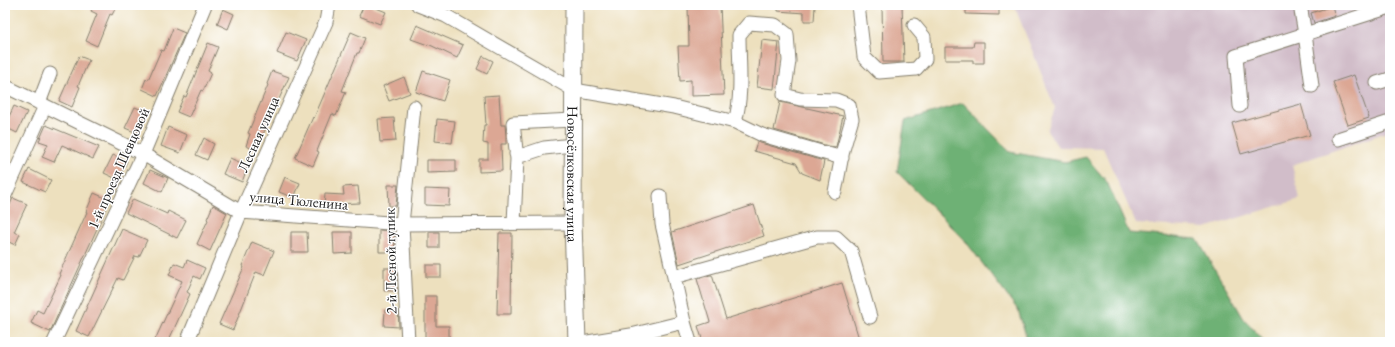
<svg xmlns="http://www.w3.org/2000/svg" width="1395" height="347" viewBox="0 0 1395 347" font-family="'EB Garamond',serif">
  <style>
    .industrial { fill: #d1bdc9 }
    .forest { fill: #6eb174; stroke: #456648 }
    .building { fill: #dca794 }
    .lines { fill: none; stroke-linecap: round; stroke-linejoin: round }
    .minor-casing { stroke: #847e6d; stroke-width: 15 }
    .major-casing { stroke: #847e6d; stroke-width: 19 }
    .minor { stroke: #fff; stroke-width: 13 }
    .major { stroke: #fff; stroke-width: 17 }
    .labels { text-anchor: middle; dominant-baseline: central; stroke-width: 3; stroke-linejoin: round; paint-order: stroke }
    .street-label { font-size: 15px; fill: #1c1c1c; stroke: #fff }
  </style>
  <rect width="100%" height="100%" fill="#fff"/>
  <filter id="ink" filterUnits="userSpaceOnUse"><feTurbulence type="fractalNoise" baseFrequency=".025" numOctaves="2"/><feDisplacementMap in="SourceGraphic" scale="8" xChannelSelector="R" yChannelSelector="G"/><feConvolveMatrix kernelMatrix="1 2 1 2 8 2 1 2 1" color-interpolation-filters="sRGB"/></filter>
  <filter id="wash" filterUnits="userSpaceOnUse"><feTurbulence type="fractalNoise" baseFrequency=".012" numOctaves="4" result="noise"/><feDisplacementMap in="SourceGraphic" scale="16" xChannelSelector="R" yChannelSelector="G"/><feGaussianBlur stdDeviation="0.9" result="paint"/><feColorMatrix in="noise" values="0 0 0 0 0 0 0 0 0 0 0 0 0 0 0 0 0 1.4 0 .05"/><feComposite in="paint" operator="in"/></filter>
  <g filter="url(#wash)">
    <rect width="100%" height="100%" fill="#ede0be"/>
    <!-- industrial -->
    <path class="industrial" d="M1014,5h369l7,20v106l-98,34 8,34 -95,29 -69,-4 -33,-76 -45,-1 -11,-16 8,-23z"/>
    <!-- forest -->
    <path class="forest" d="M963,103l47,49 55,10 21,-5 21,25 22,51 68,6 47,80 21,23h-237l-10,-32 -55,-72 -66,-66 8,-51z"/>
    <g id="blocks">
      <!-- building -->
      <path class="building" d="M94,5h23l-5,10 -2,-1 -13,32 -11,-5 11,-27 -6,-3z
        M364,5h5l17,7 -6,12 -21,-8z
        M688,5h32l4,90 -33,1v-16l-11,1 -2,-35h11z
        M778,5l37,1 -1,15h-10v-8l-26,-2z
        M882,5h20l2,57h-21z
        M966,5h33v10l-33,-1z
        M1332,6l3,10 -21,7 -3,-10z
        M223,9l11,5 -6,15 -11,-5z
        M417,25l46,20 -6,13 -29,-14v1l-17,-6z
        M173,28l12,5 -28,63 -15,-7 4,-10 2,1 13,-30 3,1z
        M286,32l20,8 -9,21 -20,-8z
        M351,32l14,6 -6,15h-2l-15,38 4,1 -10,24 -4,-2 -15,37 2,1 -6,14 -18,-8 18,-41 1,1z
        M762,40l17,2 -5,47 -17,-2z
        M974,42h10v21h-11v-3h-28v-13h28z
        M208,43l10,4 -10,24 3,2 -8,18 -2,-1 -12,27 -12,-5 7,-16 2,1z
        M79,56l10,4 -11,26 2,1 -8,20 -13,-6z
        M483,56l10,5 -6,13 -10,-5z
        M272,71l17,6 -33,73 -10,-4 4,-12 -2,-1 20,-48 -1,-1z
        M423,71l27,9 -7,21 -27,-9z
        M1354,75l15,43 -21,7 -15,-43z
        M404,77l6,16 -21,8 -6,-15z
        M499,95l2,30h4l1,11v8h-5l1,27 -23,1v-13h9v-15l-5,-1 1,-18h2l-2,-29z
        M780,102l63,14 -7,31 -8,-1 -54,-16z
        M1301,104l9,31 -69,19 -9,-31z
        M14,106l13,6 -10,21 -12,-6v-2z
        M135,107l11,5 -9,21 -12,-5z
        M394,118l2,23 -16,1 -2,-23z
        M437,119l18,2 -3,22 -17,-2z
        M46,125l53,22 -6,12 -31,-14 -8,17 -12,-5 6,-13 -9,-3z
        M168,127l19,8 -7,18 -19,-7z
        M204,138l10,6 -7,16 -11,-5z
        M757,142l67,19 -4,19 -18,-7 -6,-10 -42,-12z
        M113,155l14,6 -8,19 -15,-7z
        M230,158l18,8 -6,16 -19,-8z
        M427,160h29v12l-29,1z
        M29,169l22,11 -6,12 -22,-10z
        M150,170l18,8 -6,14 -18,-9z
        M285,177l15,6 -6,15 -15,-6z
        M388,185h10l-2,21h-7z
        M358,186l2,17 -26,1v3l-10,-1 1,-12 19,1 -1,-8z
        M425,189l25,1 -1,16 -24,-1z
        M94,193l16,7 -60,132 -19,-9 6,-13 6,3 18,-38 -2,-1 28,-62h-1z
        M13,198l14,6 -13,28 6,2 -5,11 -10,-5v-25z
        M133,199l34,15 1,-3 18,9 -9,18 -51,-25z
        M213,205l14,8 -17,38 -13,-7 11,-24 -1,-1z
        M754,205l10,31 -85,28 -7,-32z
        M122,229l25,11 -8,17 -4,-1 -12,24 -5,-2 -29,59 -13,-6z
        M379,230l15,1 1,21h-16z
        M291,232h16l1,20h-17z
        M333,232h19v21l-18,1z
        M429,232h10v16h-10z
        M499,233h13l-1,81h-14z
        M252,242l22,9 -10,24 -8,-3 -23,58 -14,-6 25,-57 -2,-1z
        M187,260l18,8 -5,11 -6,-3 -7,16 3,2 -22,48h-14l28,-61 -13,-6 5,-12 10,4z
        M426,265h15v12h-15z
        M384,268h12l1,23h-13z
        M710,275h2l14,44 116,-36 18,59h-157l-5,-16 12,-4 -13,-43z
        M425,296h11v30h13v16h-24z
        M385,310h13l1,17 -15,-1z"/>
    </g>
  </g>
  <g filter="url(#ink)">
    <use href="#blocks" fill-opacity="0" stroke="#847e6d" stroke-width="1"/>
    <g class="lines">
      <!-- minor casing -->
      <g class="minor-casing">
        <path id="minor" d="M418,5l28,11 128,74 100,17 61,15c8,-28 4,-58 4,-87l10,-12 26,2 12,9 2,27 -5,34 16,4 36,1 13,5 3,14 -9,31 -8,42
          M858,5l6,52 15,15 37,-3 9,-10 -1,-22 -10,-12
          M1300,5l5,29 7,52
          M1377,83l13,-4
          M5,86l138,68 98,58 161,12 171,-1
          M39,103l11,-29
          M1240,106l-4,-50 154,-49
          M735,122l27,13 80,23
          M1338,139l52,-17
          M516,154l7,1 21,-7 29,-3
          M5,195l40,-89
          M660,196l2,28 12,53
          M514,223l3,-64 -4,-36 60,-3
          M684,322l6,20
          M54,342l89,-188 62,-149
          M187,342l54,-130 85,-190 3,-17
          M408,342l-6,-118 12,-117
          M588,342l43,-7 53,-13 -10,-45 143,-40h19l15,14 19,66"/>
      </g>
      <!-- major casing -->
      <g class="major-casing">
        <g id="major">
          <path id="s1" d="M574,5l-1,218 4,119"/>
        </g>
      </g>
      <!-- minor -->
      <use href="#minor" class="minor"/>
      <!-- major -->
      <use href="#major" class="major"/>
    </g>
  </g>
  <g class="labels">
    <!-- street labels -->
    <g class="street-label">
      <text transform="translate(258 134) rotate(-66)">Лесная улица</text>
      <text transform="translate(118 168) rotate(-66)">1-й проезд Шевцовой</text>
      <text stroke="none"><textPath href="#s1" startOffset="169">Новосёлковская улица</textPath></text>
      <text transform="translate(299 200) rotate(5)">улица Тюленина</text>
      <text transform="translate(390 261) rotate(-91)">2-й Лесной тупик</text>
    </g>
  </g>
  <!-- margin -->
  <rect width="1395" height="347" fill="none" stroke="#fff" stroke-width="20"/>
</svg>
